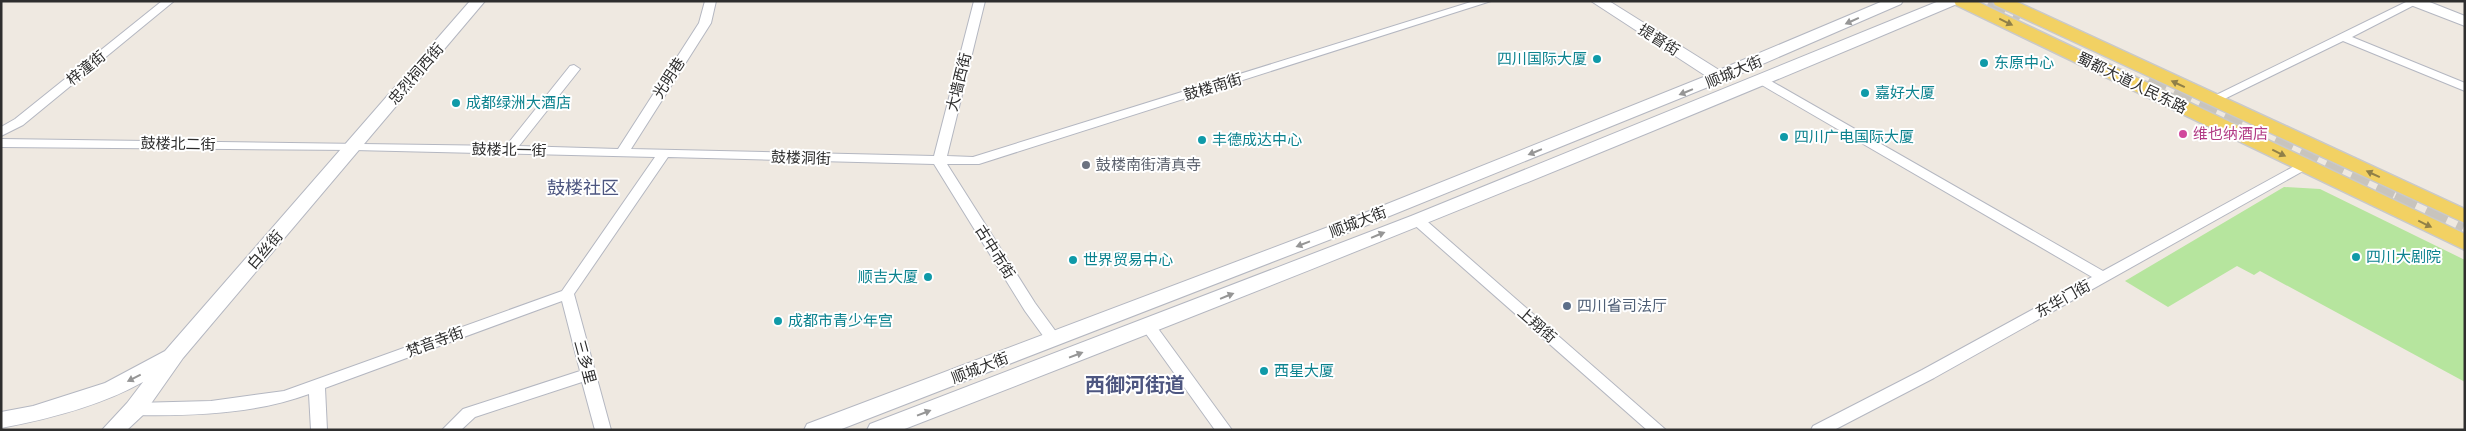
<svg xmlns="http://www.w3.org/2000/svg" width="2466" height="431" viewBox="0 0 2466 431" font-family="Roboto,'Noto Sans SC',sans-serif">
  <style>
    .green { fill: #b6e59e }
    .lines { fill: none; stroke-linecap: round; stroke-linejoin: round }
    .primary-tunnel-far1 { stroke: #c8c4bd; stroke-width: 19; stroke-dasharray: 19 9; stroke-linecap: butt }
    .primary-tunnel { stroke: #c8c4bd; stroke-width: 23; stroke-dasharray: 23 11; stroke-linecap: butt }
    .street-casing { stroke: #b4b7c1; stroke-width: 2 }
    .secondary-casing { stroke: #b4b7c1; stroke-width: 2 }
    .primary-casing { stroke: #c9c9c9; stroke-width: 3 }
    .street { fill: #fff; fill-rule: evenodd }
    .secondary { fill: #fff; fill-rule: evenodd }
    .primary { fill: #f2d163; fill-rule: evenodd }
    .oneway { fill: #969696 }
    .oneway2 { fill: #908048 }
    .culture-dot { fill: #0f9aa8; stroke: #fff; stroke-width: 2 }
    .hotel-dot { fill: #d1479c; stroke: #fff; stroke-width: 2 }
    .worship-dot { fill: #6b7280; stroke: #fff; stroke-width: 2 }
    .service-dot { fill: #5c6f8a; stroke: #fff; stroke-width: 2 }
    .labels { text-anchor: middle; dominant-baseline: central; stroke-width: 4; stroke-linejoin: round; paint-order: stroke }
    .street-label { font-size: 15px; fill: #2e2e2e; stroke: #fff }
    .culture-label { font-size: 15px; fill: #0d838f; stroke: #fff; text-anchor: start }
    .hotel-label { font-size: 15px; fill: #b23c85; stroke: #fff; text-anchor: start }
    .worship-label { font-size: 15px; fill: #5b616d; stroke: #fff; text-anchor: start }
    .service-label { font-size: 15px; fill: #4e5e75; stroke: #fff; text-anchor: start }
    .quarter-label { font-size: 18px; fill: #4d5680; stroke: #fff }
    .district-label { font-size: 20px; font-weight: bold; fill: #4d5680; stroke: #fff }
  </style>
  <rect width="100%" height="100%" fill="#efe9e1"/>
  <!-- green -->
  <path class="green" d="M2284,187l36,2 145,71v122l-205,-111 -6,4 -17,-9 -69,41 -43,-26z"/>
  <g class="lines">
    <!-- primary-tunnel-far1 -->
    <path class="primary-tunnel-far1" d="M1989,1l32,15
      M2150,77l250,117"/>
    <!-- primary-tunnel -->
    <path class="primary-tunnel" d="M2397,192l68,32"/>
    <!-- street casing -->
    <g class="street-casing">
      <path id="street" d="M162,1h12l-151,124 -22,11v-9l14,-8z
        M705,1h11l-5,22 -80,126 303,7 40,-155h11l-38,155 26,1 501,-156h17l-512,163h-32l88,139 27,37 -3,4h-10l-24,-33 -91,-147 -266,-7 -94,137 37,136h-16l-13,-48 -107,35 -14,13h-19l21,-21 117,-38 -18,-70 -237,87 2,42h-16l-2,-36c-55,20 -115,22 -174,21l-6,-2 -2,-4 2,-4 6,-2 76,-2 73,-10 278,-100 93,-134 -301,-7 -353,-3v-8l505,7 64,-80 4,-1 6,4 -61,77 99,3 81,-126z
        M2408,1l12,1 -68,35 113,46v8l-122,-50 -127,62h-8l-2,-3z
        M1764,77l339,194 197,-108 5,-1 7,4 -378,212 -100,52h-23l2,-4 109,-56 170,-93 -332,-193 -2,-3 2,-3z
        M1416,215l5,1 245,214h-19l-236,-208 -2,-3z
        M1149,322l5,1 78,107h-17l-71,-99 -3,-4 3,-4z"/>
    </g>
    <!-- secondary casing -->
    <g class="secondary-casing">
      <path id="secondary" d="M470,1h15l-302,357 -40,57 -16,15h-25l25,-27 16,-21c-43,24 -94,37 -142,46v-16l32,-6 72,-23 60,-32z
        M1591,1h18l110,69 164,-69h20l-2,3 -173,75 -2,2 -8,2 -353,143 -526,204h-35l3,-6 545,-206 354,-142z
        M1939,1h20l-2,3c-349,148 -701,289 -1055,426h-35l3,-6 541,-208z
        M2406,1h21l38,15v10l-57,-22z"/>
    </g>
    <!-- primary casing -->
    <g class="primary-casing">
      <path id="primary" d="M1954,1h22l489,233v16l-509,-245z
        M1993,1h22l450,208v14l-470,-218z"/>
    </g>
    <!-- street -->
    <use href="#street" class="street"/>
    <!-- secondary -->
    <use href="#secondary" class="secondary"/>
    <!-- primary -->
    <use href="#primary" class="primary"/>
  </g>
  <!-- one-way arrows -->
  <defs><path id="oneway-solid" d="M-6-.8H1V-3.2L6.5 0L1 3.2V.8H-6Z" transform="scale(1.25)"/></defs>
  <g class="oneway">
    <use href="#oneway-solid" transform="translate(1852 21) rotate(156)"/>
    <use href="#oneway-solid" transform="translate(1686 92) rotate(158)"/>
    <use href="#oneway-solid" transform="translate(1535 152) rotate(158)"/>
    <use href="#oneway-solid" transform="translate(1378 235) rotate(-22)"/>
    <use href="#oneway-solid" transform="translate(1303 244) rotate(159)"/>
    <use href="#oneway-solid" transform="translate(1227 296) rotate(-22)"/>
    <use href="#oneway-solid" transform="translate(1076 355) rotate(-21)"/>
    <use href="#oneway-solid" transform="translate(134 378) rotate(153)"/>
    <use href="#oneway-solid" transform="translate(924 413) rotate(-21)"/>
  </g>
  <g class="oneway2">
    <use href="#oneway-solid" transform="translate(2006 22) rotate(26)"/>
    <use href="#oneway-solid" transform="translate(2178 84) rotate(-155)"/>
    <use href="#oneway-solid" transform="translate(2279 153) rotate(26)"/>
    <use href="#oneway-solid" transform="translate(2373 174) rotate(-155)"/>
    <use href="#oneway-solid" transform="translate(2425 224) rotate(26)"/>
  </g>
  <!-- markers -->
  <g class="culture-dot">
    <circle cx="1597" cy="59" r="5"/>
    <circle cx="1984" cy="63" r="5"/>
    <circle cx="1865" cy="93" r="5"/>
    <circle cx="456" cy="103" r="5"/>
    <circle cx="1784" cy="137" r="5"/>
    <circle cx="1202" cy="140" r="5"/>
    <circle cx="2356" cy="257" r="5"/>
    <circle cx="1073" cy="260" r="5"/>
    <circle cx="928" cy="277" r="5"/>
    <circle cx="778" cy="321" r="5"/>
    <circle cx="1264" cy="371" r="5"/>
  </g>
  <circle class="hotel-dot" cx="2183" cy="134" r="5"/>
  <circle class="worship-dot" cx="1086" cy="165" r="5"/>
  <circle class="service-dot" cx="1567" cy="306" r="5"/>
  <g class="labels">
    <!-- street labels -->
    <g class="street-label">
      <text transform="translate(1659 40) rotate(32)">提督街</text>
      <text transform="translate(86 68) rotate(-39)">梓潼街</text>
      <text transform="translate(1734 72) rotate(-23)">顺城大街</text>
      <text transform="translate(416 74) rotate(-49)">忠烈祠西街</text>
      <text transform="translate(669 78) rotate(-57)">光明巷</text>
      <text transform="translate(959 82) rotate(-76)">大墙西街</text>
      <text transform="translate(2132 83) rotate(26)">蜀都大道人民东路</text>
      <text transform="translate(1213 87) rotate(-17)">鼓楼南街</text>
      <text transform="translate(178 144) rotate(1)">鼓楼北二街</text>
      <text transform="translate(509 150) rotate(1)">鼓楼北一街</text>
      <text transform="translate(801 158) rotate(2)">鼓楼洞街</text>
      <text transform="translate(1358 222) rotate(-21)">顺城大街</text>
      <text transform="translate(265 250) rotate(-49)">白丝街</text>
      <text transform="translate(995 252) rotate(58)">古中市街</text>
      <text transform="translate(2063 299) rotate(-29)">东华门街</text>
      <text transform="translate(1537 325) rotate(41)">上翔街</text>
      <text transform="translate(435 342) rotate(-20)">梵音寺街</text>
      <text transform="translate(585 362) rotate(75)">三多里</text>
      <text transform="translate(980 368) rotate(-21)">顺城大街</text>
    </g>
    <!-- culture labels -->
    <g class="culture-label">
      <text x="1587" y="59" text-anchor="end">四川国际大厦</text>
      <text x="1994" y="63">东原中心</text>
      <text x="1875" y="93">嘉好大厦</text>
      <text x="466" y="103">成都绿洲大酒店</text>
      <text x="1794" y="137">四川广电国际大厦</text>
      <text x="1212" y="140">丰德成达中心</text>
      <text x="2366" y="257">四川大剧院</text>
      <text x="1083" y="260">世界贸易中心</text>
      <text x="918" y="277" text-anchor="end">顺吉大厦</text>
      <text x="788" y="321">成都市青少年宫</text>
      <text x="1274" y="371">西星大厦</text>
    </g>
    <!-- hotel labels -->
    <g class="hotel-label">
      <text x="2193" y="134">维也纳酒店</text>
    </g>
    <!-- worship labels -->
    <g class="worship-label">
      <text x="1096" y="165">鼓楼南街清真寺</text>
    </g>
    <!-- service labels -->
    <g class="service-label">
      <text x="1577" y="306">四川省司法厅</text>
    </g>
    <!-- quarter labels -->
    <g class="quarter-label">
      <text x="583" y="187">鼓楼社区</text>
    </g>
    <!-- district labels -->
    <g class="district-label">
      <text x="1135" y="385">西御河街道</text>
    </g>
  </g>
  <!-- border -->
  <rect width="2466" height="431" fill="none" stroke="#2e2e2e" stroke-width="5"/>
</svg>
